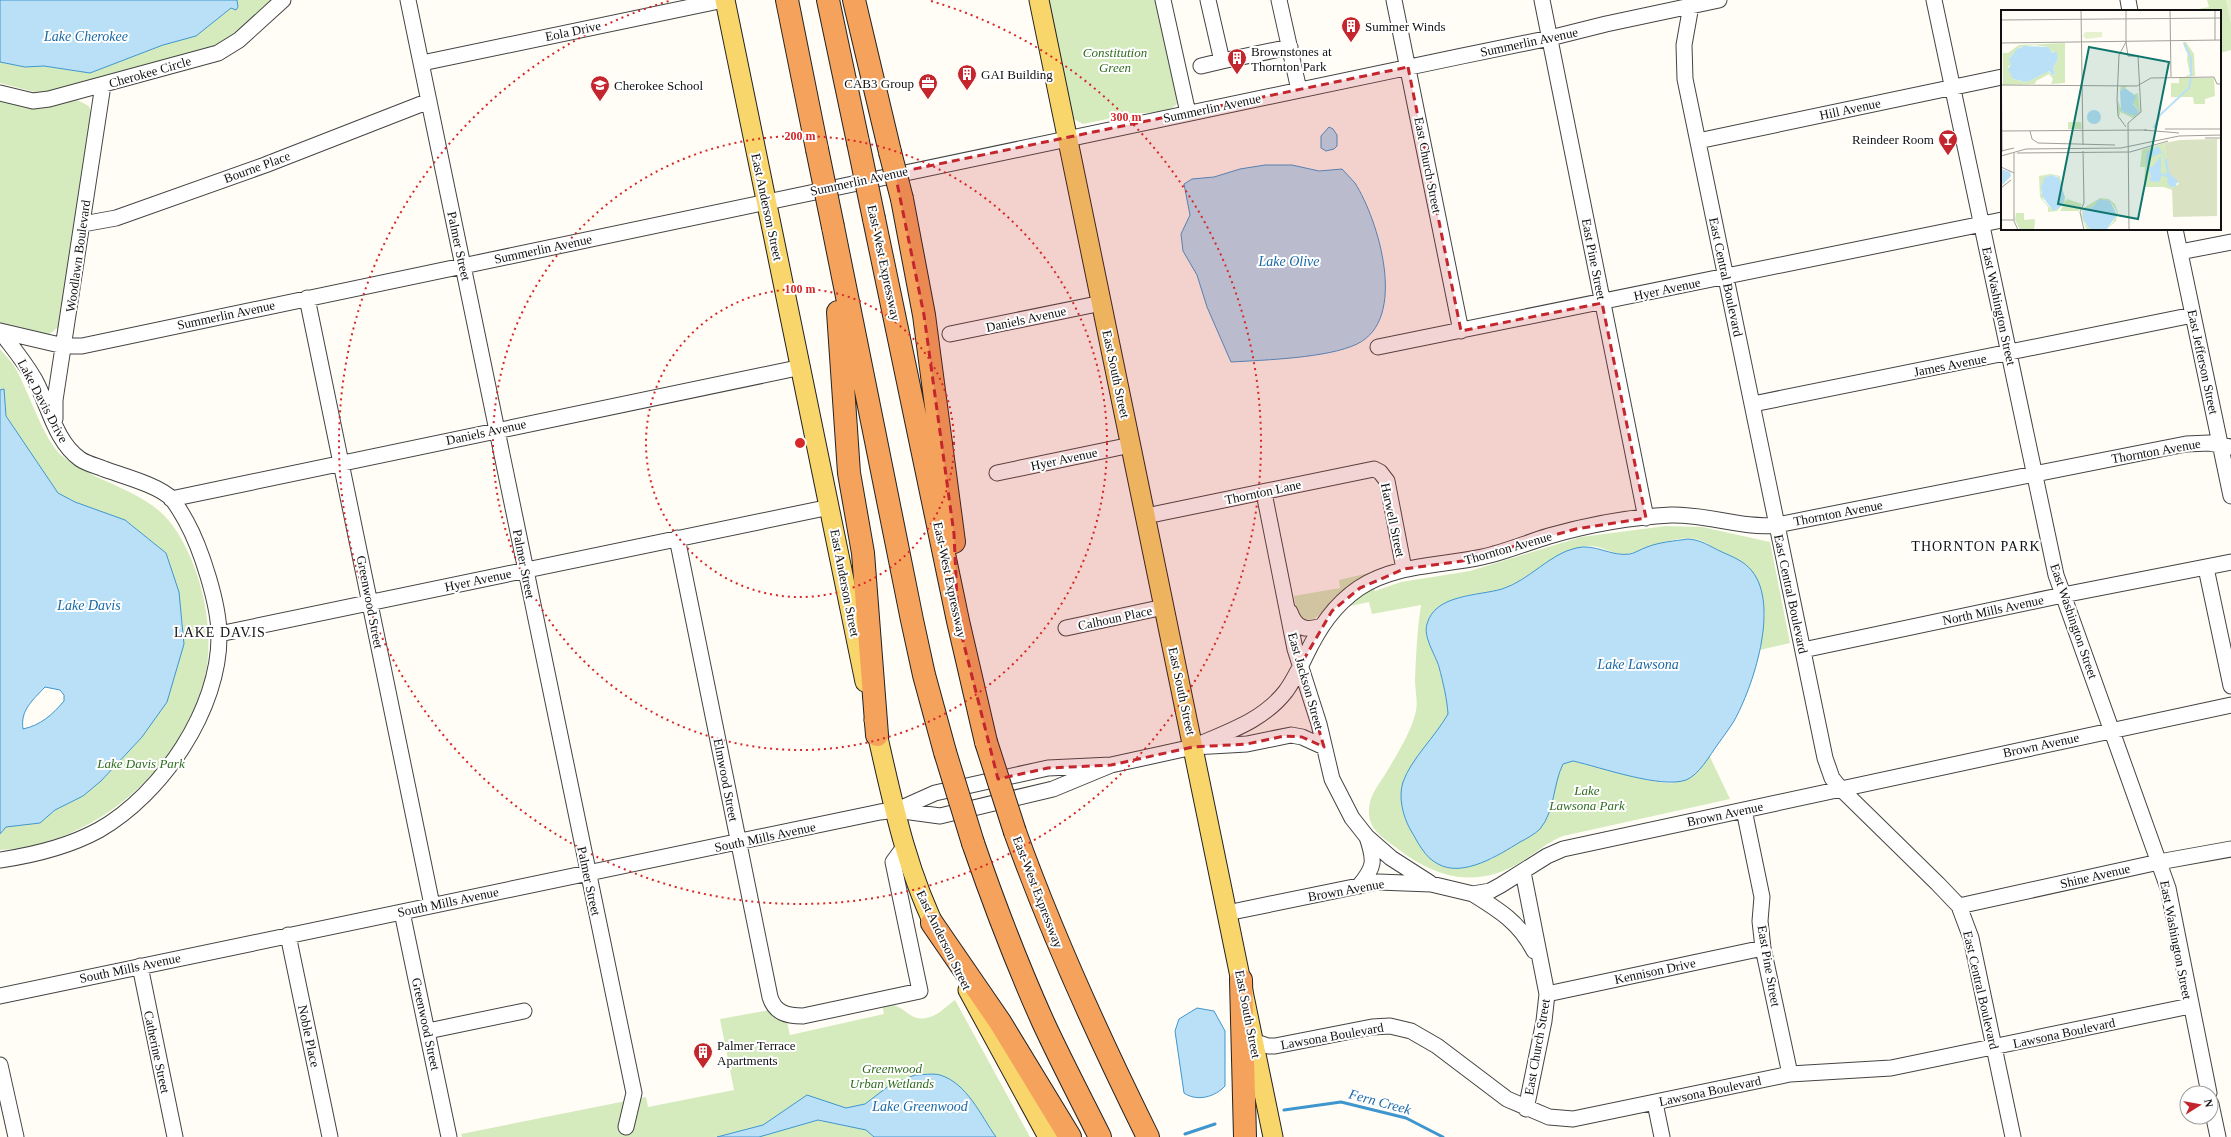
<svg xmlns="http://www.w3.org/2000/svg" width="2231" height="1137" viewBox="0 0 2231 1137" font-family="'Times New Roman',serif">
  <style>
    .green { fill: #d5ebbd }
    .pitch { fill: #e6f2cf }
    .water { fill: #b9e0f7; stroke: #3f96cf; fill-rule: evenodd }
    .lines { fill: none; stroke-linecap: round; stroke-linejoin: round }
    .stream { stroke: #3f96cf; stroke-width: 3 }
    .minor-casing { stroke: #444; stroke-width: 17 }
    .major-casing { stroke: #222; stroke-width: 21 }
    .highway-casing { stroke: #222; stroke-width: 24 }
    .minor { stroke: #fff; stroke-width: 15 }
    .major { stroke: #f9d66b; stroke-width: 19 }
    .highway { stroke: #f5a25d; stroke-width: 22 }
    .highway-bridge-casing { stroke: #222; stroke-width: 24; stroke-linecap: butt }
    .highway-bridge { stroke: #f5a25d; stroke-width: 22 }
    .marked { fill: #c4262e; fill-opacity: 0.2; stroke: #c4262e; stroke-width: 3; stroke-dasharray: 8 5; stroke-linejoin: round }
    .ring { fill: none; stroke: #d62828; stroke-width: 2; stroke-dasharray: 2 4 }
    .labels { text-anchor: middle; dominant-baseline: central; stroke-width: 4; stroke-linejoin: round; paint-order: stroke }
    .poi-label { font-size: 13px; fill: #111; stroke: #fff; text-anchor: start }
    .street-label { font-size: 13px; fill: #111; stroke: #fff }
    .park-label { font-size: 13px; font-style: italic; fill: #2f6b1f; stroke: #fff }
    .water-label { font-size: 14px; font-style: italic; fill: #1768a6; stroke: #fff }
    .neighbourhood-label { font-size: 14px; letter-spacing: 1px; fill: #111; stroke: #fff }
    .inset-river { fill: none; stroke: #b9e0f7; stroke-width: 2 }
    .inset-road { fill: none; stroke: #a09f9a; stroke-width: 1 }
    .view { fill: #0f766e; fill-opacity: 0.15; stroke: #0f766e; stroke-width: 2 }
    .inset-edge { fill: none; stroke: #111; stroke-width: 2 }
    .centre { fill: #d62828; stroke: #fff; stroke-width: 2 }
    .ring-label { font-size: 12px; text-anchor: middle; font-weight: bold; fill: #d62828; stroke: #fff; stroke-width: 4; stroke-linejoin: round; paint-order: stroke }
  </style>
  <rect width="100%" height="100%" fill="#fffdf5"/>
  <!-- green -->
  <path class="green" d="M237,0h37l-51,45 -181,49 -42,-11v-21l25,5 19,-1 46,7 73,-28 33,-9 35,-28 5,2 2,-3z
    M1047,0h111l20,100 -2,5 -8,6 -36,3 -49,10 -11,-6z
    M2207,0h24v50l-11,3v-42h-21l-1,-2 11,-2z
    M0,98l77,2 12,6 3,10 -32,210 -12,9 -48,-12z
    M0,349c6,7 13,14 17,22 12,22 27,69 44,84 34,29 86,34 112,71 30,42 45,112 29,162 -27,86 -110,157 -202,162v-16l6,-7 34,-4 15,-13 28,-14 18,-15 41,-44 25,-35 16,-74 -1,-12 -16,-63 -41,-33 -50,-18 -17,-9 -52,-77 -2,-26h-4z
    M1666,526l36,1 68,15 20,101 -30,7 5,-37c-17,-23 -37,-61 -63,-72 -21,-9 -51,7 -71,12 -14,5 -27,-7 -41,-7 -28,0 -59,32 -86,42 -12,5 -42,6 -50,12 -11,9 -20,22 -28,32 6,17 25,64 22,82 -1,6 -8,13 -11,19l14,134 18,-1 23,-7 47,-30 24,-65 10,-3c18,4 87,25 100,22 12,-3 29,-18 36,-28l21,44 -167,37c-18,7 -32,21 -49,30 -45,23 -83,9 -120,-20 -13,-9 -27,-19 -25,-38 1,-13 10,-24 17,-35 11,-19 25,-40 30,-62 2,-10 -1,-21 -1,-31 1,-25 2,-50 6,-75l-49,9 -3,-12 -46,10 -9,7 -16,1 -4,-24 46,-8 -1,-8 30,-7 6,18 26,-9 69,-11 111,-34z
    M955,1000l75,137h-568l-1,-3 185,-37 2,10 86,-17 -14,-71 50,-9 17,12 3,13 94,-21 -2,-9c23,-4 25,17 44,13 11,-1 20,-12 29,-18z"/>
  <!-- pitch -->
  <path class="pitch" d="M2226,0h5v25z"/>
  <!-- water -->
  <path class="water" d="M0,0h237l1,7 -2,3 -5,-2 -35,28 -33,9 -73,28 -46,-7 -19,1 -25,-5z
    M1329,127l4,2 4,6v11l-3,3 -8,2 -5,-3v-12z
    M1265,165h27l27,6 23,-2c4,5 9,9 13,14 23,36 54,136 2,161 -29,14 -92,16 -126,18l-24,-55 -10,-32 -14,-24 -2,-17 9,-19 -6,-31 8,-5 22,-2 26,-8z
    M4,389l2,27 52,77 17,9 50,18 41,33 13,39 5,52 -17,58 -25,35 -41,44 -18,15 -28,14 -15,13 -34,4 -6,7v-444zM45,687l15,3 4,5v6c-12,14 -23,24 -41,28 -3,-19 10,-29 22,-42z
    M1688,539c14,1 21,7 34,13 11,5 22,9 30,19 28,35 1,116 -18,150 -5,8 -11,16 -16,23 -8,11 -19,31 -32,36 -25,9 -86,-13 -113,-19l-10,3c-10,20 -8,47 -23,65 -5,5 -14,10 -20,13 -21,13 -57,36 -82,22 -14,-7 -20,-22 -28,-35 -7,-13 -12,-32 -7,-47 8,-23 32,-45 45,-68 -1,-15 -5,-32 -9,-47 -4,-13 -16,-30 -12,-43 8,-30 51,-28 75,-35 28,-9 47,-35 74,-41 19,-5 35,9 54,6 5,-1 11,-5 17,-7 13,-5 27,-6 41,-8z
    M1197,1008l17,3 11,20v55c-10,11 -28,16 -41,7l-9,-62 4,-12z
    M915,1075c7,0 18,-2 25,0 27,8 41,41 56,62h-122l-8,-7 -48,-10 -59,17h-42l46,-12 44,-30 39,13 19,-4 25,-19z"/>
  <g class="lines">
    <!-- stream -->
    <path class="stream" d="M1284,1110l57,-8 65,16 37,19
      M1185,1134l30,-10"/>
    <!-- minor casing -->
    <g class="minor-casing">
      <path id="minor" d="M408,0l226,1093 -8,34
        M1163,0l25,113
        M1208,0l14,61 68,-14
        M1279,0l20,90
        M1394,0l67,331
        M1542,0l104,518
        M1692,0l-8,45 1,34 140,679 7,20 8,10 98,96 21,22 12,32 42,199
        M1934,0l122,575 112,313 41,205
        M2128,0l2,11
        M422,63l302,-63
        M1201,66l21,-5
        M0,93l33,8 16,-2 169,-46 21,-13 44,-40
        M1698,141l304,-64
        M83,224l33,-6 149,-53 164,-64
        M2175,229l56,267
        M2180,252l51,-10
        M307,298l125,607
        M0,331l64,15h18c489,-103 978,-208 1468,-308l56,-14 113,-24
        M0,331c12,16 25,31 35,49 14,26 20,61 45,79 7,5 17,7 24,10 19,7 54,16 68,30 5,6 10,15 14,22 15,27 33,83 33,114 1,74 -57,159 -120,195 -31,17 -65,25 -99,30
        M950,334l152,-31
        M1378,347l624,-127
        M1753,404l440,-89
        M55,419v-19l48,-315
        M997,473l134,-28
        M1264,493l31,156 24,75 13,55 20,39 15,19 24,21 39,25
        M171,499l631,-132
        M1146,516l228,-47 6,3 7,9 17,88
        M677,538l93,459c5,16 17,19 33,19l117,-25 -27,-129 11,-15
        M2206,568l25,118
        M1290,612c6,17 16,19 32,14
        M1066,628l98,-21
        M219,634l611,-127
        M1803,650l260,-55 168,-33
        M1193,747c34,-15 70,-26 93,-56 8,-11 14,-24 20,-36 13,-27 28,-50 53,-67 36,-24 82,-22 123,-31 23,-5 44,-14 67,-21 38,-11 82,-19 122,-21 37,-1 71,14 106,10l409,-81 23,-1 22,4
        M897,810l38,-17 113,-25 63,-3 82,-18 54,-3 44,-9 11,2 22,10
        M1744,810l18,87 -2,24 3,27 27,126
        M1523,872l24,122 -3,27 -18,88
        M1359,886c16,-19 16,-25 8,-49
        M1473,894c26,16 47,29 61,57
        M1959,906l200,-44 72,-13
        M402,912l47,225
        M1227,913l151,-31 53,2 42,10 17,-3 11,-6 46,-29 16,-7 668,-144
        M288,935l42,202
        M140,966l35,171
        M1547,994l216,-46
        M0,996l880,-184 16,-2 44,6 113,-27 58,-24
        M428,1031l96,-20
        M1253,1041l15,5h7l97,-19 18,-1 21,5 26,15 70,53 42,18 24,2 217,-45 101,-6 299,-62
        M0,1065l16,72
        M1655,1103l7,34
        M2211,1104l7,33"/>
    </g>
    <!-- major casing -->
    <g class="major-casing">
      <path id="major" d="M725,0l140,682
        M1039,0l234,1137
        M874,720c17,74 31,149 66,217
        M968,990l80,147"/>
    </g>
    <!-- highway casing -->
    <g class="highway-casing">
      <path id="highway" d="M787,0l30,149
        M828,0l30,142
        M854,0l36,152
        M902,199l22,116 30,227
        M874,219l84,402 28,121
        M833,227l79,393 12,55 21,77
        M838,312l11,161 14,80 14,182
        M1015,832c38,106 83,204 133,305
        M973,843c21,61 44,121 70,179 18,39 38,77 57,115
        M932,923l68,99 70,115
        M1241,980l4,157"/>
    </g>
    <!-- minor -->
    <use href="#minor" class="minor"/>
    <!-- major -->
    <use href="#major" class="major"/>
    <!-- highway -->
    <use href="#highway" class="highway"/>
    <!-- highway-bridge casing -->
    <g class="highway-bridge-casing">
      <path id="highway-bridge" d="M858,142l16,77
        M817,149l16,78
        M890,152l12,47
        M986,742l29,90
        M945,752l28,91"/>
    </g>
    <!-- highway-bridge -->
    <use href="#highway-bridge" class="highway-bridge"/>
  </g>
  <!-- marked area -->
  <path class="marked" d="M1408,67l53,264 141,-28 44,215 -70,11 -114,32 -58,8 -44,19 -28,23 -32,55 24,81 -22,-10 -18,-1 -37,8 -54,3 -82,18 -63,3 -50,11 -40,-158 -4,-87 -30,-219 -29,-142z"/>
  <!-- distance rings -->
  <g class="ring">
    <circle cx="800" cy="443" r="154"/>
    <circle cx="800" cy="443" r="307"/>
    <path d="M931 1A461 461 0 1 1 669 1"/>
  </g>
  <!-- icons -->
  <defs>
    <g id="building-pin" transform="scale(1)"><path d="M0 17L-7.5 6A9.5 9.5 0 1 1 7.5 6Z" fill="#c4262e" stroke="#fff"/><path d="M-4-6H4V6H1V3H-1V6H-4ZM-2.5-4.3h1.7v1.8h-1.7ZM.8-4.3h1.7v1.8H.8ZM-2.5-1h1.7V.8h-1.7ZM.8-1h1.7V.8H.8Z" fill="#fff"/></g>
    <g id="office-pin" transform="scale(1)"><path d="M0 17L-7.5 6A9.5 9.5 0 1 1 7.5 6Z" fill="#c4262e" stroke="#fff"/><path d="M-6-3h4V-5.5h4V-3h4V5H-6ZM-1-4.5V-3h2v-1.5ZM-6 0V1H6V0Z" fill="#fff"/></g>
    <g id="school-pin" transform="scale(1)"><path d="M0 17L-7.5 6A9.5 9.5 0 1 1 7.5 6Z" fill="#c4262e" stroke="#fff"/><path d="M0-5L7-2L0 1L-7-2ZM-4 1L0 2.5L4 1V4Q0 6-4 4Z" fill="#fff"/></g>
    <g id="bar-pin" transform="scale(1)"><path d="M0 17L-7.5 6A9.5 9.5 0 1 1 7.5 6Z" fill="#c4262e" stroke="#fff"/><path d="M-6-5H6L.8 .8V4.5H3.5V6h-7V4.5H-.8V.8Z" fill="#fff"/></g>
  </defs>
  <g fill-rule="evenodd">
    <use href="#building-pin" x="1351" y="26"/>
    <use href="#building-pin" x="1237" y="58"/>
    <use href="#building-pin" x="967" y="74"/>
    <use href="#office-pin" x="928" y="83"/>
    <use href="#school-pin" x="600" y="85"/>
    <use href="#bar-pin" x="1948" y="139"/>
    <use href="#building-pin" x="703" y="1052"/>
  </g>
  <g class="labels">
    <!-- poi labels -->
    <g class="poi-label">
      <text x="1365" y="26">Summer Winds</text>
      <text x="1251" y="51">Brownstones at<tspan x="1251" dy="15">Thornton Park</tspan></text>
      <text x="981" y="74">GAI Building</text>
      <text x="914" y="83" text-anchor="end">CAB3 Group</text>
      <text x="614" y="85">Cherokee School</text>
      <text x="1934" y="139" text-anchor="end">Reindeer Room</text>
      <text x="717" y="1045">Palmer Terrace<tspan x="717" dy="15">Apartments</tspan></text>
    </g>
    <!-- street labels -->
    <g class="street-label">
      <text transform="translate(573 31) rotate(-12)">Eola Drive</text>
      <text transform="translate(1529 42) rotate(-12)">Summerlin Avenue</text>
      <text transform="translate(150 72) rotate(-16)">Cherokee Circle</text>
      <text transform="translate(1212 108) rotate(-12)">Summerlin Avenue</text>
      <text transform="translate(1850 109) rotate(-12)">Hill Avenue</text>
      <text transform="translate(1428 165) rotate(79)">East Church Street</text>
      <text transform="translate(257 167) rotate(-20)">Bourne Place</text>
      <text transform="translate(859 181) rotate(-12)">Summerlin Avenue</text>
      <text transform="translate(767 207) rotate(78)">East Anderson Street</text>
      <text transform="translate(459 246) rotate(78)">Palmer Street</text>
      <text transform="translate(543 249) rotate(-12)">Summerlin Avenue</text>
      <text transform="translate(78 256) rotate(-82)">Woodlawn Boulevard</text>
      <text transform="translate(1594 259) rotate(79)">East Pine Street</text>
      <text transform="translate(884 263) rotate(78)">East-West Expressway</text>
      <text transform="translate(1726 277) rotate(78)">East Central Boulevard</text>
      <text transform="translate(1667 289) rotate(-12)">Hyer Avenue</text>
      <text transform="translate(1999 306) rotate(78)">East Washington Street</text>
      <text transform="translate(226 315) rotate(-12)">Summerlin Avenue</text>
      <text transform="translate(1026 319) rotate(-12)">Daniels Avenue</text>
      <text transform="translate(2203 362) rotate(78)">East Jefferson Street</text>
      <text transform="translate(1950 365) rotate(-11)">James Avenue</text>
      <text transform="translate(1116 374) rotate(78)">East South Street</text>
      <text transform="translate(43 401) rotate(62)">Lake Davis Drive</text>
      <text transform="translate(486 432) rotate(-12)">Daniels Avenue</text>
      <text transform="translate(2156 451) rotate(-10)">Thornton Avenue</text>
      <text transform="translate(1064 459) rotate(-12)">Hyer Avenue</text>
      <text transform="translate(1263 492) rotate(-12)">Thornton Lane</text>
      <text transform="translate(1838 513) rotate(-11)">Thornton Avenue</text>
      <text transform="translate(1393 520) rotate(78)">Harwell Street</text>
      <text transform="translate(1508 548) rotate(-16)">Thornton Avenue</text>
      <text transform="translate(524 564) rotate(79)">Palmer Street</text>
      <text transform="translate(478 580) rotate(-12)">Hyer Avenue</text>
      <text transform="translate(950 580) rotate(78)">East-West Expressway</text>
      <text transform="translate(845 583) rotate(79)">East Anderson Street</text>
      <text transform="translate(1791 594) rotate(78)">East Central Boulevard</text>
      <text transform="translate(370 602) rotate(79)">Greenwood Street</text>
      <text transform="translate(1993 610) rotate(-12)">North Mills Avenue</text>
      <text transform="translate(1115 618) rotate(-12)">Calhoun Place</text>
      <text transform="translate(2074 621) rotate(71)">East Washington Street</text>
      <text transform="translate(1306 681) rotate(74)">East Jackson Street</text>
      <text transform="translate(1182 691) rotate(78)">East South Street</text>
      <text transform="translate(2041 745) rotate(-12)">Brown Avenue</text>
      <text transform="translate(726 780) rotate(79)">Elmwood Street</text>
      <text transform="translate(1725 814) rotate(-12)">Brown Avenue</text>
      <text transform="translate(765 837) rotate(-12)">South Mills Avenue</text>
      <text transform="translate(2095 876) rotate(-13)">Shine Avenue</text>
      <text transform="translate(589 881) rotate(78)">Palmer Street</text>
      <text transform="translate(1346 890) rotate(-10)">Brown Avenue</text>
      <text transform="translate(1038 892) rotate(69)">East-West Expressway</text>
      <text transform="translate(448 902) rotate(-12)">South Mills Avenue</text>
      <text transform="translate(944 940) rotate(64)">East Anderson Street</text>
      <text transform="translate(2176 940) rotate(79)">East Washington Street</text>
      <text transform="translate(1769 966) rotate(80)">East Pine Street</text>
      <text transform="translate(130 968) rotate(-12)">South Mills Avenue</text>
      <text transform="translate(1655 971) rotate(-12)">Kennison Drive</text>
      <text transform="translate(1981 990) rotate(77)">East Central Boulevard</text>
      <text transform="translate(1248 1014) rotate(79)">East South Street</text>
      <text transform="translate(426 1024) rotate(78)">Greenwood Street</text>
      <text transform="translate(2064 1033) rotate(-12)">Lawsona Boulevard</text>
      <text transform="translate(309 1036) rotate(78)">Noble Place</text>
      <text transform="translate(1332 1036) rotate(-10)">Lawsona Boulevard</text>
      <text transform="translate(1537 1047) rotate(-80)">East Church Street</text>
      <text transform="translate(157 1052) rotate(78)">Catherine Street</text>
      <text transform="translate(1710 1091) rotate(-12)">Lawsona Boulevard</text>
    </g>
    <!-- park labels -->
    <g class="park-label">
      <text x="1115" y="52">Constitution<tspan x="1115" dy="15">Green</tspan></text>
      <text x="141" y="763">Lake Davis Park</text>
      <text x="1587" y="790">Lake<tspan x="1587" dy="15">Lawsona Park</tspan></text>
      <text x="892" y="1068">Greenwood<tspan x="892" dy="15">Urban Wetlands</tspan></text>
    </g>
    <!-- water labels -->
    <g class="water-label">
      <text x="86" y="36">Lake Cherokee</text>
      <text x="1289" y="261">Lake Olive</text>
      <text x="89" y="605">Lake Davis</text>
      <text x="1638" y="664">Lake Lawsona</text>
      <text transform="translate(1380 1102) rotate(15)">Fern Creek</text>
      <text x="920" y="1106">Lake Greenwood</text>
    </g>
    <!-- neighbourhood labels -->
    <g class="neighbourhood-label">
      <text x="1976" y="546">THORNTON PARK</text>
      <text x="220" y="632">LAKE DAVIS</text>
    </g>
  </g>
  <!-- overview -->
  <g transform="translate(2001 10)">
    <rect width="220" height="220" fill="#fffdf5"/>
    <path d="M182,32h3l8,12 1,22 -10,1 5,-3 -3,-14 1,-9h-2zM64,33v40l-14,1 2,-5 -4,-5 -13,7 -1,3 -32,1v-32h5l11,-8zM33,35l15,2 3,6 2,-2 4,8 -5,9 2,6 -3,1 -4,-4 -21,11 -14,-3 -5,-13h3l-1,-9 10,-10zM178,68h35l1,18 -10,3v5h-11l-1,-7h-22v-14h8zM120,76h7l-8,5 -2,9 4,12 6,-1 4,4 7,-3 -6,-9 2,-9 3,-1 2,17v3l-7,5 -13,-6 -2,9v-21zM80,112l1,7h-14v-7zM163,133l6,32 5,3 -3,12 -8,-3h-20l1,-20h-5l2,-17zM50,164l9,2 5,26 -8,9 -9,1v-5l-8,-10 -1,-21zM51,165l6,2 7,21 -5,9 -8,3 -8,-9 -3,-9 5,-15zM99,188l9,1 6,5 3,8 -2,9 -10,9 7,-8 4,-10 -7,-11 -11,-1 -5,6 -11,4 2,13 5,7h-3l-6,-14 1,-7zM66,189l15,5 -3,7h-19zM15,203h8v7l11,-1 -1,11h-14l-5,-10z" fill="#d5ebbd" fill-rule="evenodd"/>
    <path d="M216,129v77l-44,1 -1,-29 7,-4 -10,-11 -5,-30 16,-3z" fill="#d9e3c4"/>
    <path d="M84,22h17v5l-16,2 -3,-3z" fill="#e6f2cf"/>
    <path d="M23,36l25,1 3,6 4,-2 2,8 -5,9 2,6 -3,1 -3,-4 -22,11 -14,-3 -5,-10 3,-4 -2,-6 8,-10zM124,78l11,8 -3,8 6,8 -4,4 -14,-5 -1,-20zM86 107a7 7 0 1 1 14 0a7 7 0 1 1-14 0ZM157,136l10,16 1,11 9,8 -3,6h-5l-3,-5 1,-4 -6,-3 -3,7 -10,-1 2,-5 -5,-14 1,-10zM160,143l3,3 3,18 -6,-1v-17l-9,11h-3l1,-9zM0,159l9,3 1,4 -10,10zM51,165l7,3 6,20 -3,8 -9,5 -11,-15 -1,-9 4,-10zM98,189l11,2 7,14 -11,15h-16l-7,-11v-9l11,-4z" fill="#b9e0f7" fill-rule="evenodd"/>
    <path class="inset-river" d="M183,33l7,16v17M153,118l6,-13 29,-27 2,-10"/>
    <path class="inset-road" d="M80,0l2,135M125,0v32M169,0l1,67M214,0v30M0,10l220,-2M0,24l1,118M125,32l2,14h10l3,56 -13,11 1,107M125,32l-7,13 -2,45 1,16 8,11M0,33l220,-3M0,75l136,1 14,-8 63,-1 3,7h4M164,119h56M143,120l35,3M0,121l146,-1M29,121l2,8 6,4 77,2M204,128h16M0,141l13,-3M82,141l1,52 -4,9 4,18M13,143v68l4,9M16,143l113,-1 38,-11M0,146l25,-7 95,-1 58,-12 42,-1M0,157l13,6M0,178l10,-8M0,210h13"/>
    <path class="view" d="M88,37l80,15 -31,157 -80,-15z"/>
    <rect width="220" height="220" class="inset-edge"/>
  </g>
  <circle cx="800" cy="443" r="6" class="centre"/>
  <g class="ring-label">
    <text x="1126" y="121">300 m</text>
    <text x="800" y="140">200 m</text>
    <text x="800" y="293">100 m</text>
  </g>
  <!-- north arrow -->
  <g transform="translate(2199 1105) rotate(79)"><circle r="19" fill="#ffffff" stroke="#a0a0a0"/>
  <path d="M0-3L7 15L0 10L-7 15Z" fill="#c4262e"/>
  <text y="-6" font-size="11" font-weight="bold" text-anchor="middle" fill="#111111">N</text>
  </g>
</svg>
